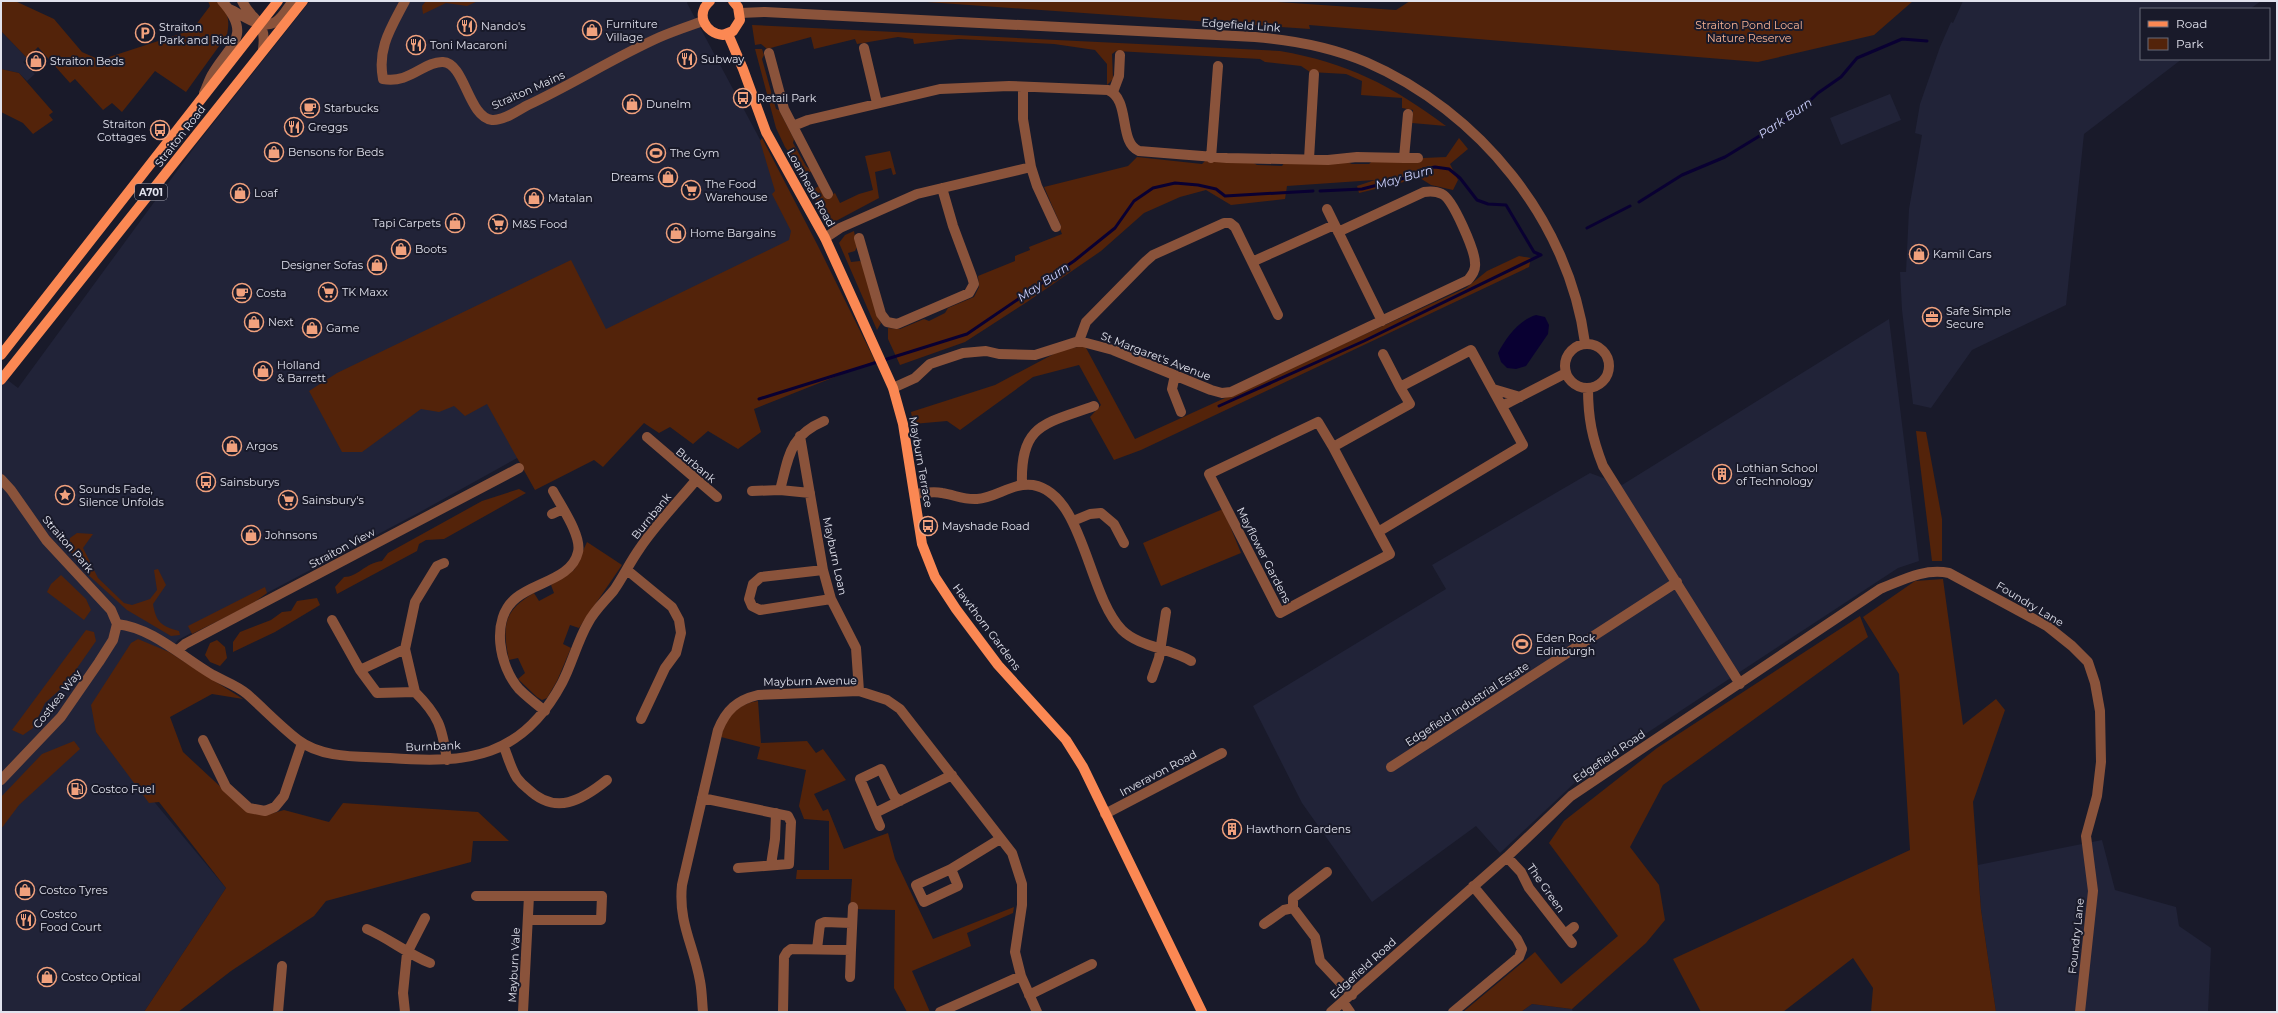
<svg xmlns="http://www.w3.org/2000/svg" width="2278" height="1013" viewBox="0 0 2278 1013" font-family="Montserrat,sans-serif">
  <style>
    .built { fill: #212338 }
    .green { fill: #53230a }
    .water { fill: #090032 }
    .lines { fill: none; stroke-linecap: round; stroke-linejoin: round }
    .stream { stroke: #090032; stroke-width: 3 }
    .minor { stroke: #8a533b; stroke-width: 10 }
    .major { stroke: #fb8853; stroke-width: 10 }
    .labels { text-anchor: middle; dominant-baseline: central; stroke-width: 4; stroke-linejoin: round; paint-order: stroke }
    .shield { fill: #191a2a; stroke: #a5a6b2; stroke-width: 1 }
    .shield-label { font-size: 10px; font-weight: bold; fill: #e1e2ed }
    .poi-label { font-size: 11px; fill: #e1e2ed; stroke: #191a2a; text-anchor: start }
    .street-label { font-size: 11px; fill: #e1e2ed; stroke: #191a2a }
    .park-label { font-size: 11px; fill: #f7b293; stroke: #191a2a }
    .water-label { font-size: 12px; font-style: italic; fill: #cdd1fe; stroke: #191a2a }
  </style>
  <rect width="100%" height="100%" fill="#191a2a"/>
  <!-- built -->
  <path class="built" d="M310,1h378l-1,2 124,232 -292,222 -99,55 -242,128 -39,54 -43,38 130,156 -82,124h-143v-637l17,13 178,-243z
    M1963,1h298l-11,8h-109v50h41l-98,75 -18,171 -94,45 -41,58 -18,-4 -11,-94 -2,-38h6l3,-63 13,-74 -7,-2 5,-29 20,-57 11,-25 2,1z
    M1,31l26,27 -4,4 12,12 -8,7 -8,-8 -18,-4z
    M1890,94l11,26 -60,25 -11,-27z
    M1889,319l30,242 -21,7 -315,207 -83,78 -24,-27 -104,76 -70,-99 -49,-97 193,-117 -14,-24 158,-92 32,12z
    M2102,840l13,50 61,17 3,19 32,22 -3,64h-212l-15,-102 -3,-45z
    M1532,1004l40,5 1,3h-52z"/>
  <!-- green -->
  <path class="green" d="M1,1h14l39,18 28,33 18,8 92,-30 18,-24 -2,-5h10c10,13 12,17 9,34l-41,57 -31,-21 -33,41 -10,-9 -9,7 -28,-31 -5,4 -32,-36 -11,11 -26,-27z
    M426,1h52l-11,5 -21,-3 -23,11 -1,-8z
    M913,1h349l134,9 14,-9h503l-39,34 -116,27 -449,-37 1,4z
    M752,25l528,26c68,12 111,34 166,75l-34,-3 1,-13 -11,-2v-10l-41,-3 1,-14 -16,-7 -36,-2 -9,-6 -36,-4 -5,-3 -144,-8 -4,3 1,25 -6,6v-21l-12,-14 -41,-6 -95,-5 -45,5 -1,-5 -15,-2 -41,7 -2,-5 -41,10 -3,-12 -44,12 -6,-5 -6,1z
    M755,49h7l2,6 -2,4 14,50 3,1 15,29 -1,4 13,23 6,5 -6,3 -3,-1 -18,-26 -9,-19z
    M1,69l18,4 34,39 -4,3 4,5 -20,14 -10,-11 -22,-11z
    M762,138l57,110 56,113 -121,48 7,23 -23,17 -30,-18 -15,13 -23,-17 -11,6 -15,-10 -41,44 -9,-7 -59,30 -48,-86 -22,12 -11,-10 -15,6 -18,-3 -59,43h-20l-33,-61 28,-18 234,-113 35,69 183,-89 2,-9 -19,-37 3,-3 -15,-50z
    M1459,138l9,11 -18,15 8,16 -5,10 -22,-5 -11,-7 -61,15 -2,-7 18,-6 -88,6 -2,13 -54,6 -25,-15 -26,7 -36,16 -43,38 -74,51 -62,40 -65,23 -12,-26v-11l12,1 24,-10 5,2 16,-8 3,-5 26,-11 5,-10 -1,-11 37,-15v-5l15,-6 -1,-3 33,-13 -3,-7 2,-1 -17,-39 84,-21 9,-9 65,7 3,-3 47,1 5,3 25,1 2,-3 63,-1 5,2h17l3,-3 46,2 5,-5 23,-1z
    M890,151l6,23 -3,1 -2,-7 -16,4 4,26 -45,24 -11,-3 -11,-29 7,-4 6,12 10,-5 5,10 19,-9 14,-4 -8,-34z
    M854,231l3,16 -2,4 -7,2 3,9 9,-1 3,3 15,54 3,5 -4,7 -38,-87 6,-8z
    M1519,256l12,2 -2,9 -388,183 -27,10 -24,-43 11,-12 -22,-40 -46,12 -73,53 -13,-9 -34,3 -2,-12 84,-27 68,-36 22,-3 50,93 331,-151 21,-17z
    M1916,431l10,1 16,87v42h-10z
    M519,489l7,4 -82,46 -18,1 -7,4 -2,7 -80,43 -2,-7 9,-10c14,0 21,-14 38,-16l6,-8 94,-52z
    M1223,509l18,44 -80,33 -18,-43z
    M77,533l16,1 -10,14 15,30 26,25 8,2 18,-6 7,-9 -3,-20 4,-1 8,16 -13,19c3,18 8,22 26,27l1,4 -9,1 -44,-26 -43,-39 -16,-23 2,-10z
    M587,542l35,23 -43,63 -9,-3 -7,19 8,4 -14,33 -10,17 -5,2 -5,-3 -19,-18 7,-6 -7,-15 -9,2c-7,-34 -6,-49 25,-67l5,8 15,-8 -3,-8 23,-15z
    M61,575l25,24 5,11 -7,10 -37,-28 4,-8z
    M1943,579l20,146 33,-26 9,11 -32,92 8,108 15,102h-125l2,-24 -20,-30 -70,54h-82l-28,-53 237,-109 -11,-176 -36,-57 52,-36z
    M265,587l2,6 -15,11 -60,30 -4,-8z
    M317,598l3,7 -45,27 -42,20v-10l7,-10 31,-12 11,-8 9,-1 6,-10z
    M1860,616l8,21 -205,148 -33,62 29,38 6,35 -19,23 -74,66 -40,-5 -11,8h-58l72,-60 26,32 57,-48 -69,-93 15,-22 93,-73z
    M86,630l8,2 2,9 -30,43 -21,19 -12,25 -10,7 -11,-5z
    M138,639l31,13 74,47 -31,-5 -42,23 13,35 42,39 45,23 14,-4 45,12 14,-19 135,9 31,29h-36l-2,21 -145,39 -12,15 -83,55 -53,41h-34l82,-124 -67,-86 -10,1 -53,-71 -5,-27 40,-62z
    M217,640l8,7 2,11 -7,8 -10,-4 -5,-7 5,-12z
    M758,701l3,42 46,-2 9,12 7,-4 23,31 -32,14 9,17 5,-2 16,40 44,-16 7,26 38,80 81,-32 -1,6 -46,20 4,13 -59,25 18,41h-23l-13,-24 1,-78 -45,-1 2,-30h-56l1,-9h32v-49l-25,-2 -5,-13 7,-36 -49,-11 3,-12 -39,-10c5,-20 16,-33 37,-36z
    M74,741l6,8 -61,56 -18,24v-32l41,-43z"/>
  <!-- water -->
  <path class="water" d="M1536,315l9,2 4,8 -1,9 -22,32 -10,3 -9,-1 -6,-6 -3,-9c8,-15 21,-33 38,-38z"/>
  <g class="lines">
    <!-- stream -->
    <path class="stream" d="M1320,191l42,-2 47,-12 14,-8 12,-2 14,2 11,9 17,22 11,4 18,1 28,47 7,3
      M1639,202l43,-27 43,-18 72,-44 21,-20 23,-16 16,-19 45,-19 25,2
      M1587,228l43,-22
      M759,399l208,-65 107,-73 41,-33 19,-27 19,-13 22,-5 23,2 18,4 9,7 88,-5
      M1219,406l145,-65 177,-86"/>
    <!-- minor -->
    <path class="minor" d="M242,1c11,22 25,18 21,48
      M405,1c-14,27 -28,47 -22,78 27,5 41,-18 60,-17 22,1 25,55 49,58 12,1 26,-10 36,-15 45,-21 87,-48 132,-68 14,-6 29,-11 43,-16
      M229,9c13,5 31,22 46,13 7,-3 13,-15 18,-21
      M740,13l25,-1 490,25c37,3 76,10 111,25 113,49 203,159 219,281
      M864,48l13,55
      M769,53l15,56 44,85
      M1113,92l6,-16 1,-21
      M204,93c3,-6 5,-14 9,-20 17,-29 40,-37 9,-72
      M793,126l15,-6 132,-31 69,-3 99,4c23,9 10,53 31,61l88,7 101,2 29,-3 47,1 4,-44
      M1211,158l7,-92
      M1404,158h14
      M1309,159l5,-85
      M1031,167l6,19 19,41
      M1327,209l55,112
      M825,238l15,-10 77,-34 114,-27 -8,-48v-32
      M859,238l22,76 6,8 10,2 72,-31 5,-9 -2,-7 -19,-51 -11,-38
      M1252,262l82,-37
      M1079,341l7,-19 59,-60 8,-7 71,-32h6l5,4 43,88
      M1565 366a22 22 0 1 1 44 0a22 22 0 1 1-44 0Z
      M1471,350l52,95 -145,87 12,22 -110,59 -71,-139 109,-52 15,25 77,-43 -10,-17z
      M1383,354l17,33
      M1175,375l-3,14 9,23
      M893,388l22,-10 15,-14 33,-11 23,-2 13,3 36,1 44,-14 34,9 98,40 11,3 9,-1 237,-112c4,-5 8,-10 7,-17 0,-12 -22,-64 -33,-69 -6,-3 -12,-3 -18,-2l-86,40
      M1588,388c0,30 4,50 15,78l137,218
      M1493,389l27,8
      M1502,406l64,-33
      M800,436l23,134 8,29 25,49 3,43
      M647,437l70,60
      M1333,447l45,85
      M1,479l10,11 35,50 65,70 6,14 -4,16 -14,22 -38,55 -60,63
      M1022,485c-2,-61 22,-61 72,-79
      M752,491l28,-1
      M810,493l-30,-3c9,-34 9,-54 44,-69
      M915,494c9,-1 18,-3 27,-1 13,2 22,7 35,6 19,-1 36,-17 56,-14 51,9 54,109 89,145 17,17 48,18 69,31
      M552,514l11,-5
      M1073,521l17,-7 11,-1 13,11 10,19
      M627,570l45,37 7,13 2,13 -5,20 -11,15 -24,51
      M823,570l-62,7 -8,7 -4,15 3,7 8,4 71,-11
      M332,620l28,50 17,23 38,-1c24,24 27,35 32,68
      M117,624c36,4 65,33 96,51 11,6 25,11 34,19 17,15 32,31 51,46 25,19 62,16 92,18 78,6 132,0 172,-75 10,-19 15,-41 26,-60 6,-12 17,-22 26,-33 9,-13 16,-28 26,-42 16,-24 37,-45 56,-68
      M178,650l7,-6 334,-176
      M360,670l45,-21
      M1152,678l7,-20 7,-46
      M415,692l-10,-43 10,-47 22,-36 7,-3
      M545,711c-9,-7 -18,-14 -26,-22 -20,-23 -29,-70 -3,-91 19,-16 56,-19 62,-46 4,-16 -17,-46 -25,-61
      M203,740l23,47 23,21 16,3 10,-4 9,-11 18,-53
      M504,747c4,10 7,22 13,31 3,4 7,8 11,11 28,27 54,11 79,-9
      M1391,767l286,-185
      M702,798l86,18 3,6 -2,42 -51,4
      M875,813l77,-38
      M1105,814l117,-61
      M880,826l-20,-47 21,-10 13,27 6,5
      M1507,857l14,15 8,16 43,55
      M771,865l4,-26 1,-26
      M951,869l7,17 -34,16 -8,-17z
      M951,869l49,-30
      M476,896h126l-1,24h-72
      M1293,908l22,29 5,24 32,34
      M1264,924l20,-14 9,-2v-10l34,-26
      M367,929c23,10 39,24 63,34
      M1565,934l9,-7
      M817,949l3,-25 5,-2 26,1
      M850,977l1,-27
      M1029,995l63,-31
      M1343,1002l7,10
      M278,1012l4,-46
      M405,1012l-2,-19 4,-40 18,-35
      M523,1012l6,-116
      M703,1012c-1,-10 -1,-21 -3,-31 -6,-35 -22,-58 -18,-96l36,-155c8,-20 19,-30 40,-35l101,-4 28,9 13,9 112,144 10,31v21l-7,47 6,24 16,36
      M783,1012l1,-55 3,-5 4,-3 60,1 2,-43
      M940,1012l81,-36
      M1331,1012l176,-155 64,-61 309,-207c23,-9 44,-21 69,-16l98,53 25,20 16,16 7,21 5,28 1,51 -4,34 -11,40 7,55 -13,121
      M1453,1012l66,-55 3,-8 -5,-10 -44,-53"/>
    <!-- major -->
    <path class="major" d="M710,1c-15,13 -5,32 13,34l10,-4 7,-11 -2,-13 -5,-6
      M728,34l15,35 23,63 59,106 68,150 10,36 19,120 13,33 21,32 42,56 68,75 17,27 119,245
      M1,355l277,-354
      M1,380l302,-379"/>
  </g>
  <!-- icons -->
  <defs>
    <g id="restaurant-ring" transform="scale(1)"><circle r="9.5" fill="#191a2a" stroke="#f1a17d" stroke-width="1.5"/><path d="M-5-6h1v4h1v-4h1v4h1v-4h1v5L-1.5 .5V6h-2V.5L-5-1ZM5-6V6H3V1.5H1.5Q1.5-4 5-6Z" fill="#f1a17d"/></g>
    <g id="shop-ring" transform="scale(1)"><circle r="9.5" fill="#191a2a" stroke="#f1a17d" stroke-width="1.5"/><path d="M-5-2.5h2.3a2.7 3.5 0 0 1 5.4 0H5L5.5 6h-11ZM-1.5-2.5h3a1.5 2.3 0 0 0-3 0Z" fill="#f1a17d"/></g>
    <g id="parking-ring" transform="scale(1)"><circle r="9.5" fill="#191a2a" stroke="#f1a17d" stroke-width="1.5"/><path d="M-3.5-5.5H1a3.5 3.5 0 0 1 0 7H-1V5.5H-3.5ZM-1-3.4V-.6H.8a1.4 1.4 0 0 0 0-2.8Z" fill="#f1a17d"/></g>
    <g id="bus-ring" transform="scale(1)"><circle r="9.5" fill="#191a2a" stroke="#f1a17d" stroke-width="1.5"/><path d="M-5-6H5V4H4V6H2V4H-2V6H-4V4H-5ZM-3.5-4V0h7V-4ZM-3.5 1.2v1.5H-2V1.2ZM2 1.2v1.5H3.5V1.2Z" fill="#f1a17d"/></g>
    <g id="cafe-ring" transform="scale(1)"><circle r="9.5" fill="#191a2a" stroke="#f1a17d" stroke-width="1.5"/><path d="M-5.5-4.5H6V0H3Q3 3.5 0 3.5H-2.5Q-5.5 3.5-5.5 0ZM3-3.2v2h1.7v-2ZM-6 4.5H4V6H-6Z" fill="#f1a17d"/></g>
    <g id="stadium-ring" transform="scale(1)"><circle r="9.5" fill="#191a2a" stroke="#f1a17d" stroke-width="1.5"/><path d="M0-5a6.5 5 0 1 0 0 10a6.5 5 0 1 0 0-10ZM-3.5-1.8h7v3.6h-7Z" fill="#f1a17d"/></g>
    <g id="supermarket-ring" transform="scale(1)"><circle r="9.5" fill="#191a2a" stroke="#f1a17d" stroke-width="1.5"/><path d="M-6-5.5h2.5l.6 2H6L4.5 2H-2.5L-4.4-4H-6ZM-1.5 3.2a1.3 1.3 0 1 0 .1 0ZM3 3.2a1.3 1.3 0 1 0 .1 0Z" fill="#f1a17d"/></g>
    <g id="office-ring" transform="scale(1)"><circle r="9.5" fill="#191a2a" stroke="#f1a17d" stroke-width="1.5"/><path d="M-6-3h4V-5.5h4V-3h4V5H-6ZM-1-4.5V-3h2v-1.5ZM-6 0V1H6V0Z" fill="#f1a17d"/></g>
    <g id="building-ring" transform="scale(1)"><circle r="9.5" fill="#191a2a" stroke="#f1a17d" stroke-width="1.5"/><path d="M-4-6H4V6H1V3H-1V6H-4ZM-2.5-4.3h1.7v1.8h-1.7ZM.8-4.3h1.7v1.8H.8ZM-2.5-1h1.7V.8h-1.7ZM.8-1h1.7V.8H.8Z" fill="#f1a17d"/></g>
    <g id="sight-ring" transform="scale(1)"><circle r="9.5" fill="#191a2a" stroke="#f1a17d" stroke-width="1.5"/><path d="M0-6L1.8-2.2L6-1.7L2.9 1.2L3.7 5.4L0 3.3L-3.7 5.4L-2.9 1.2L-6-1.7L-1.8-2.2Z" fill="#f1a17d"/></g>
    <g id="fuel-ring" transform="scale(1)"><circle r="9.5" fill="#191a2a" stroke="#f1a17d" stroke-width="1.5"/><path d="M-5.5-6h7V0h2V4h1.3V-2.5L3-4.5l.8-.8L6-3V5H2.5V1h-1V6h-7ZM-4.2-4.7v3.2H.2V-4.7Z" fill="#f1a17d"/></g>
  </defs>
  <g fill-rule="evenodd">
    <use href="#restaurant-ring" x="467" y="26"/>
    <use href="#shop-ring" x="592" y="30"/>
    <use href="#parking-ring" x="145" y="33"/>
    <use href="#restaurant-ring" x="416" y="45"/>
    <use href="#restaurant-ring" x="687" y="59"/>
    <use href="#shop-ring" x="36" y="61"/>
    <use href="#bus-ring" x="743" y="98"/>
    <use href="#shop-ring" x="632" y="104"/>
    <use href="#cafe-ring" x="310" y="108"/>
    <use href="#restaurant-ring" x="294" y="127"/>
    <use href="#bus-ring" x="160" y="130"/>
    <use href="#shop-ring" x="274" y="152"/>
    <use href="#stadium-ring" x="656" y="153"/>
    <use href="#shop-ring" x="668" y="177"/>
    <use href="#supermarket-ring" x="691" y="190"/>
    <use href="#shop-ring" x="240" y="193"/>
    <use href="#shop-ring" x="534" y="198"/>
    <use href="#shop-ring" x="455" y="223"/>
    <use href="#supermarket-ring" x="498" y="224"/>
    <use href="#shop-ring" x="676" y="233"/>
    <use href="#shop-ring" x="401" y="249"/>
    <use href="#shop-ring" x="1919" y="254"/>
    <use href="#shop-ring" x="377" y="265"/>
    <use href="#supermarket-ring" x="328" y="292"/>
    <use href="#cafe-ring" x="242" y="293"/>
    <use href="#office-ring" x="1932" y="317"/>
    <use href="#shop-ring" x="254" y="322"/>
    <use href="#shop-ring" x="312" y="328"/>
    <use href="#shop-ring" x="263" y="371"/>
    <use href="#shop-ring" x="232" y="446"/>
    <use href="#building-ring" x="1722" y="474"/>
    <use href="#bus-ring" x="206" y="482"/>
    <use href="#sight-ring" x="65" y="495"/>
    <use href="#supermarket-ring" x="288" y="500"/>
    <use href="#bus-ring" x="928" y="526"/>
    <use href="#shop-ring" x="251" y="535"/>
    <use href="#stadium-ring" x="1522" y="644"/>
    <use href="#fuel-ring" x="77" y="789"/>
    <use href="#building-ring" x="1232" y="829"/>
    <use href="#shop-ring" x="25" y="890"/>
    <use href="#restaurant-ring" x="26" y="920"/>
    <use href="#shop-ring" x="47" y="977"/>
  </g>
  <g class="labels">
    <!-- shield labels -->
    <rect class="shield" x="135" y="184" width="32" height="16" rx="3"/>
    <g class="shield-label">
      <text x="151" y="192">A701</text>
    </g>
    <!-- poi labels -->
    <g class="poi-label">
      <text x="606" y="24">Furniture<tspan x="606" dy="13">Village</tspan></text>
      <text x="481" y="26">Nando's</text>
      <text x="159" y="27">Straiton<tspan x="159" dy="13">Park and Ride</tspan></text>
      <text x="430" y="45">Toni Macaroni</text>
      <text x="701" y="59">Subway</text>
      <text x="50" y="61">Straiton Beds</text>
      <text x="757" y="98">Retail Park</text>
      <text x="646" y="104">Dunelm</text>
      <text x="324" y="108">Starbucks</text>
      <text x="146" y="124" text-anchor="end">Straiton<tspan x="146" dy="13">Cottages</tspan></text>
      <text x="308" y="127">Greggs</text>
      <text x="288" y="152">Bensons for Beds</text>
      <text x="670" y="153">The Gym</text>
      <text x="654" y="177" text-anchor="end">Dreams</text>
      <text x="705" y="184">The Food<tspan x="705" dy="13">Warehouse</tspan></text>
      <text x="254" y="193">Loaf</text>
      <text x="548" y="198">Matalan</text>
      <text x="441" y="223" text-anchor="end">Tapi Carpets</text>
      <text x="512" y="224">M&amp;S Food</text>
      <text x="690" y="233">Home Bargains</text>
      <text x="415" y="249">Boots</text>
      <text x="1933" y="254">Kamil Cars</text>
      <text x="363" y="265" text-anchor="end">Designer Sofas</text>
      <text x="342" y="292">TK Maxx</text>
      <text x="256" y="293">Costa</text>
      <text x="1946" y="311">Safe Simple<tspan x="1946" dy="13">Secure</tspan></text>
      <text x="268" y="322">Next</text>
      <text x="326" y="328">Game</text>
      <text x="277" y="365">Holland<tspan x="277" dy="13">&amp; Barrett</tspan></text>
      <text x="246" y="446">Argos</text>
      <text x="1736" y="468">Lothian School<tspan x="1736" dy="13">of Technology</tspan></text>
      <text x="220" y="482">Sainsburys</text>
      <text x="79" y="489">Sounds Fade,<tspan x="79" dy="13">Silence Unfolds</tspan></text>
      <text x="302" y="500">Sainsbury's</text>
      <text x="942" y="526">Mayshade Road</text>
      <text x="265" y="535">Johnsons</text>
      <text x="1536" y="638">Eden Rock<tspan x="1536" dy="13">Edinburgh</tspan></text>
      <text x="91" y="789">Costco Fuel</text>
      <text x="1246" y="829">Hawthorn Gardens</text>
      <text x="39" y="890">Costco Tyres</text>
      <text x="40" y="914">Costco<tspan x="40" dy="13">Food Court</tspan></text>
      <text x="61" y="977">Costco Optical</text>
    </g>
    <!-- street labels -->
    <g class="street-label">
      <text transform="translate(1241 25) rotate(4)">Edgefield Link</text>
      <text transform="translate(528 90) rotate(-24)">Straiton Mains</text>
      <text transform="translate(180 136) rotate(-52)">Straiton Road</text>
      <text transform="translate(811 188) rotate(61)">Loanhead Road</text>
      <text transform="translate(1156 356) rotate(21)">St Margaret's Avenue</text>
      <text transform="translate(921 462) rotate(80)">Mayburn Terrace</text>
      <text transform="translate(696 465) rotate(40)">Burbank</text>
      <text transform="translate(651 516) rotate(-51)">Burnbank</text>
      <text transform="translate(68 544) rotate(49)">Straiton Park</text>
      <text transform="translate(342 548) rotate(-28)">Straiton View</text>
      <text transform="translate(1264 555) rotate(63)">Mayflower Gardens</text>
      <text transform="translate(835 556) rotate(78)">Mayburn Loan</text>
      <text transform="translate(2030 604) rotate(31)">Foundry Lane</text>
      <text transform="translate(987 627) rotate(53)">Hawthorn Gardens</text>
      <text transform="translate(810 681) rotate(-1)">Mayburn Avenue</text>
      <text transform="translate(57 699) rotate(-52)">Costkea Way</text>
      <text transform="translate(1467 704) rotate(-33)">Edgefield Industrial Estate</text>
      <text transform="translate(433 746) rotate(-2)">Burnbank</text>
      <text transform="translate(1609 756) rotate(-34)">Edgefield Road</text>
      <text transform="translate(1158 773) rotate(-28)">Inveravon Road</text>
      <text transform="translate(1546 888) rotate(55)">The Green</text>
      <text transform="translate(2076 936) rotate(-84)">Foundry Lane</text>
      <text transform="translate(514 965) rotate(-87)">Mayburn Vale</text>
      <text transform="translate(1363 968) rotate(-42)">Edgefield Road</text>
    </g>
    <!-- park labels -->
    <g class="park-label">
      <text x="1749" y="25">Straiton Pond Local<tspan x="1749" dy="13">Nature Reserve</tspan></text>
    </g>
    <!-- water labels -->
    <g class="water-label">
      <text transform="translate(1785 118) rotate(-34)">Park Burn</text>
      <text transform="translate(1404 177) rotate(-16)">May Burn</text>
      <text transform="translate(1043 282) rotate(-34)">May Burn</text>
    </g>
  </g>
  <!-- border -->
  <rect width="2278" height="1013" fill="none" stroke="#e1e2ed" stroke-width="4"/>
  <!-- legend -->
  <rect x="2140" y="8" width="130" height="52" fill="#191a2a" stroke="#696a78"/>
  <rect x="2148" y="21" width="20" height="6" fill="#fb8853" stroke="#696a78"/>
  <text x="2176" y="28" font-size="12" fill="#e1e2ed">Road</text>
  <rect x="2148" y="38" width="20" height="12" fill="#53230a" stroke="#696a78"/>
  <text x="2176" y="48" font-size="12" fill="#e1e2ed">Park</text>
</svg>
